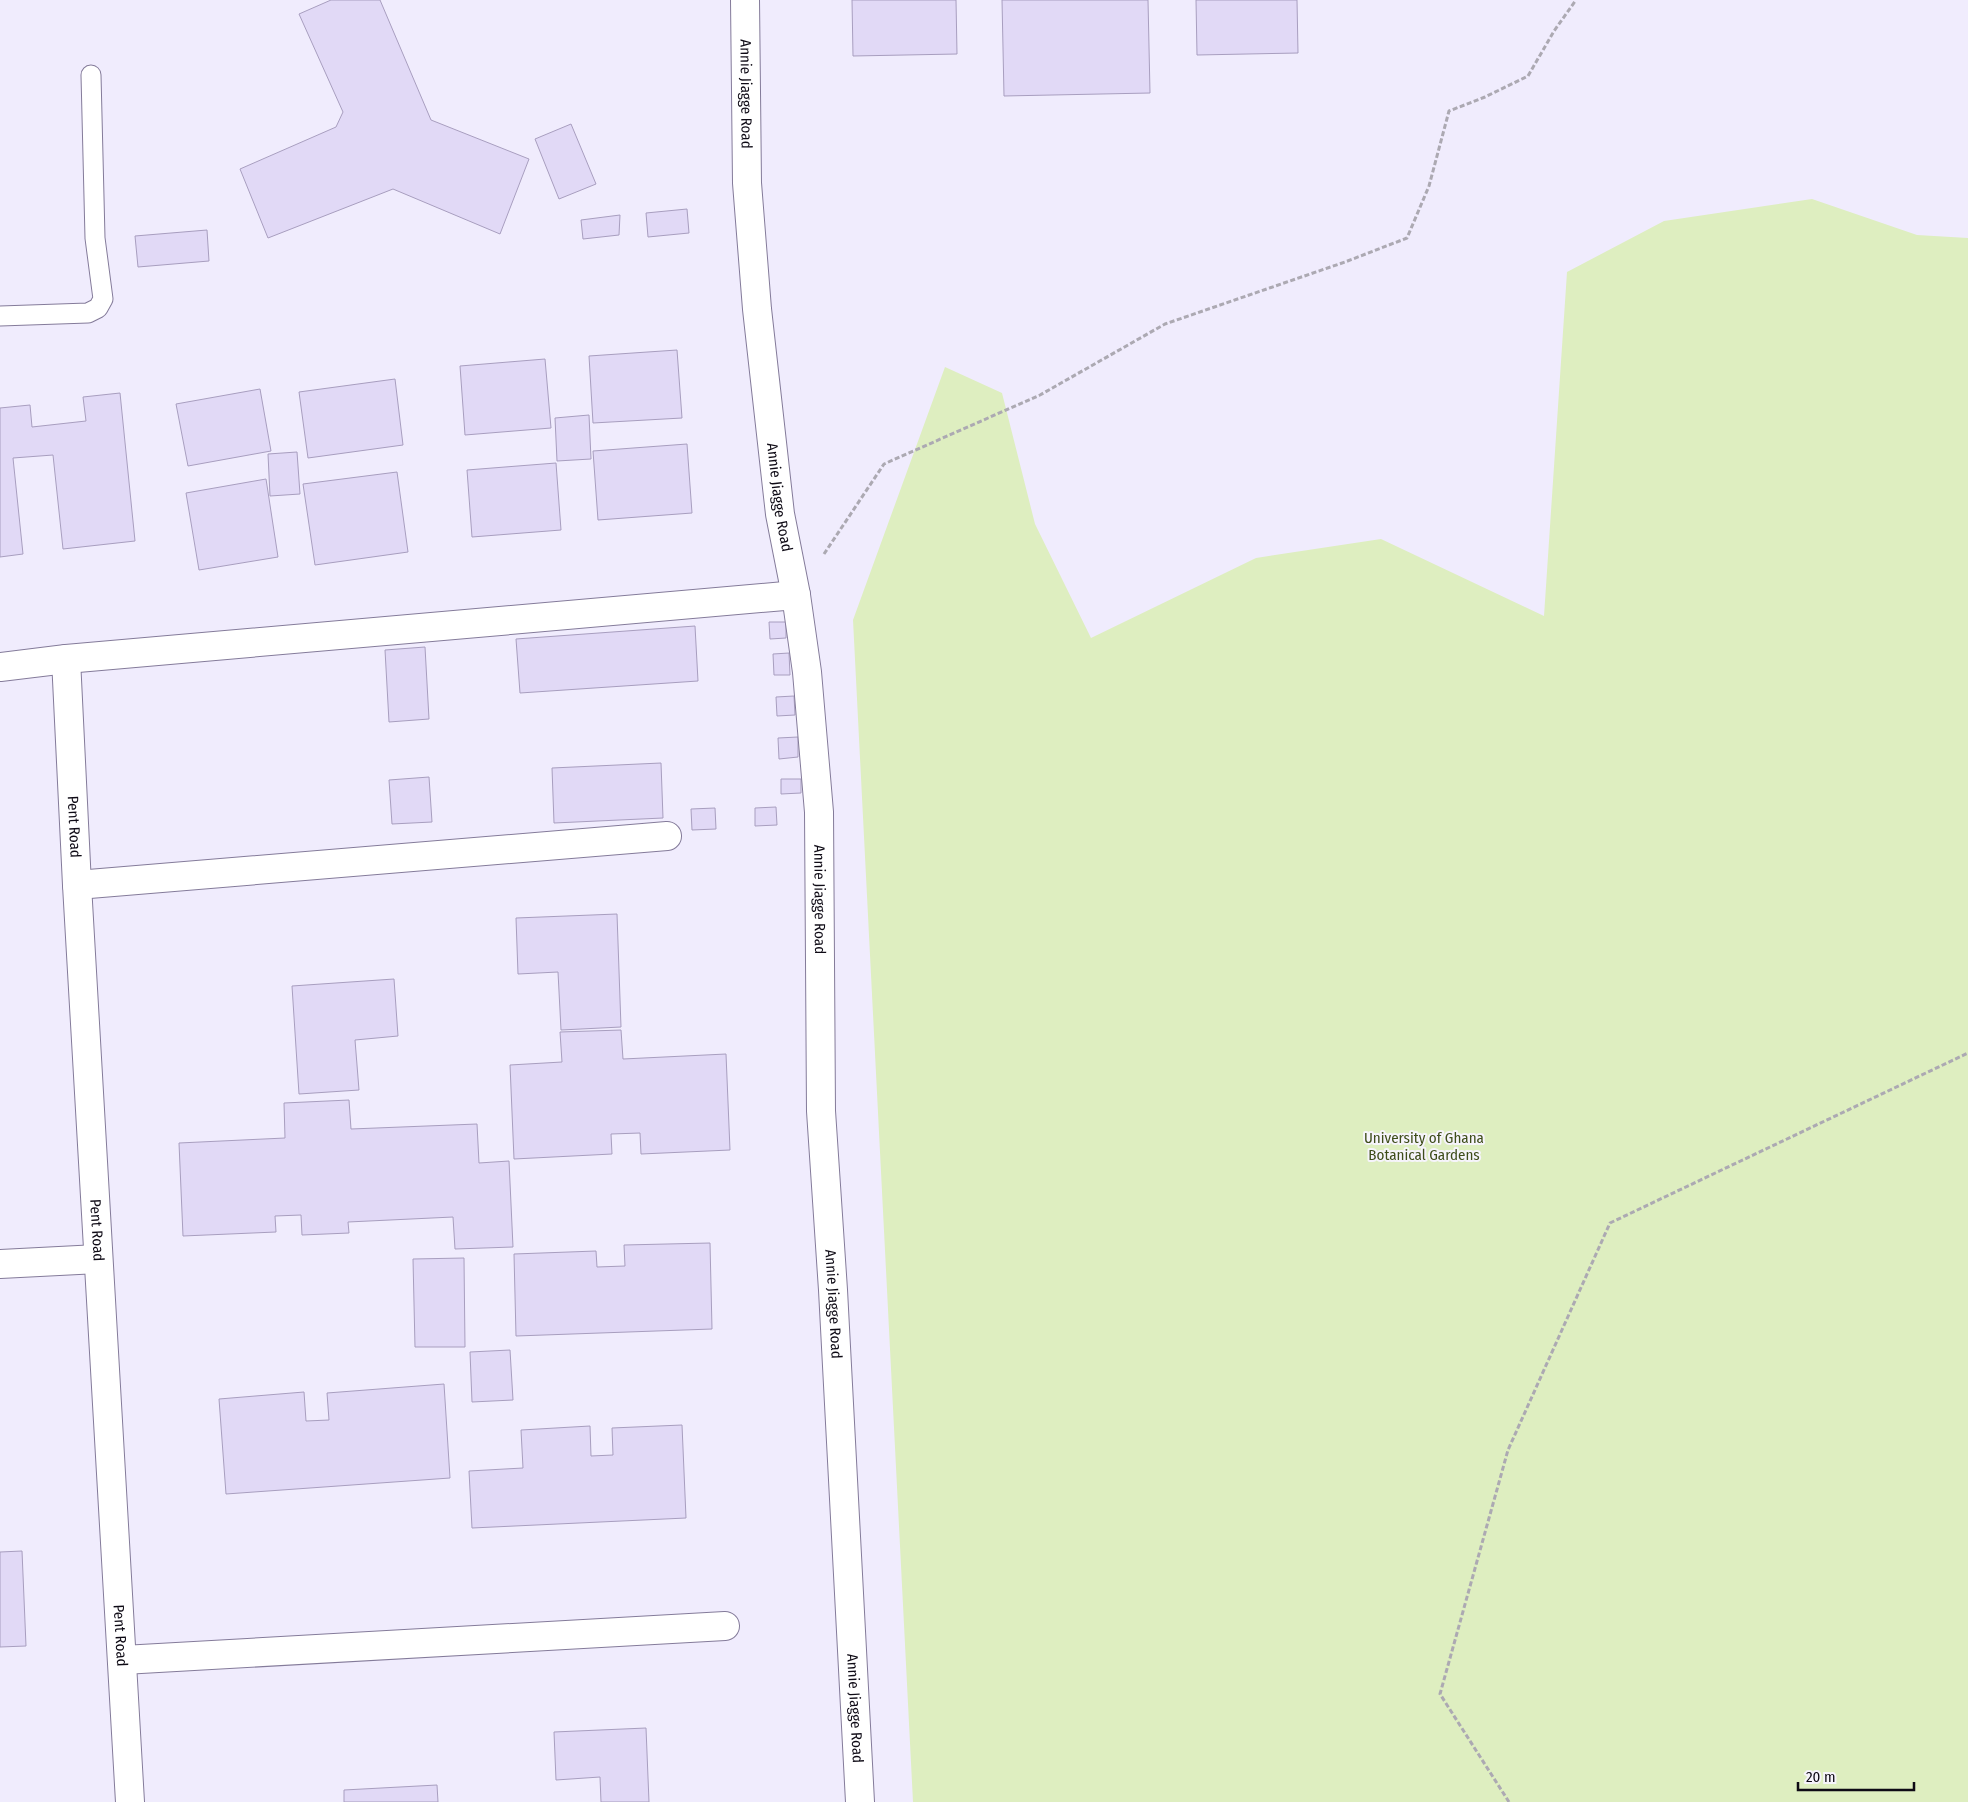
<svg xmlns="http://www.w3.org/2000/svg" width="1968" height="1802" viewBox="0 0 1968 1802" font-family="'Fira Sans Condensed',sans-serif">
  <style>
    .built { fill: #f0ecfd }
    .green { fill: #deeec0 }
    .building { fill: #e1d9f6; stroke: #a89ebf }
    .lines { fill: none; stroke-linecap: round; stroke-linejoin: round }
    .service-casing { stroke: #847b9a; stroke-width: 21 }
    .minor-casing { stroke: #847b9a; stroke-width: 30 }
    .path { stroke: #aca9b2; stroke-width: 3; stroke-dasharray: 5 2.5; stroke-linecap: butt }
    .service { stroke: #fff; stroke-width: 19 }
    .minor { stroke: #fff; stroke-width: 28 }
    .labels { text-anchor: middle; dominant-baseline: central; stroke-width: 4; stroke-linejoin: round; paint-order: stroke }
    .street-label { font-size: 15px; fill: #0e0a15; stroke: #f6f4fb }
    .park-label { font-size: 15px; fill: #3e4d1a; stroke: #f6f4fb }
  </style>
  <rect width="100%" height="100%" fill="#f6f4fb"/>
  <!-- built -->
  <path class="built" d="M0,0h1968v1802h-1968z"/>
  <!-- green -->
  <path class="green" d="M1812,199l105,36 51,3v1564h-1055l-60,-1182 92,-253 57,26 33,131 56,114 165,-80 125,-19 163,77 23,-344 97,-51z"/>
  <!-- building -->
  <path class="building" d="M331,0h49l51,120 98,39 -29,75 -107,-45 -125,49 -28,-69 96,-42 7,-15 -44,-98z
    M852,0h104l1,54 -104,2z
    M1002,0h146l2,93 -146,3z
    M1196,0h101l1,53 -101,2z
    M571,124l25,60 -37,15 -24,-60z
    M687,209l2,24 -41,4 -2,-24z
    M620,215l-1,20 -36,4 -2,-19z
    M207,230l2,31 -71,6 -3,-31z
    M677,350l5,68 -89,5 -4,-67z
    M545,359l6,69 -86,7 -5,-69z
    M395,379l8,66 -95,13 -9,-66z
    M260,389l11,62 -83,15 -12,-62z
    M120,393l15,148 -72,8 -10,-94 -40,3 10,96 -23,3v-149l30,-3 2,22 54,-6 -3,-24z
    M589,415l2,44 -34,2 -2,-43z
    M687,444l5,69 -94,7 -5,-69z
    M297,452l3,42 -30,2 -2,-42z
    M556,463l5,67 -89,7 -5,-67z
    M397,472l11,80 -93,13 -12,-81z
    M266,479l12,78 -79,13 -13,-77z
    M769,622h17v16l-16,1z
    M695,626l3,55 -178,12 -4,-54z
    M425,647l4,72 -40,3 -4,-72z
    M789,653l1,22h-16l-1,-21z
    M794,696l1,19 -18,1 -1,-19z
    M798,737v20l-19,2 -1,-21z
    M661,763l2,55 -109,5 -2,-55z
    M429,777l3,45 -40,2 -3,-44z
    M781,779h20v14l-20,1z
    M776,807l1,18 -22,1v-18z
    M715,808l1,21 -24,1 -1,-21z
    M617,914l4,113 -60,3 -3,-58 -40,2 -2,-56z
    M394,979l4,57 -43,4 4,50 -60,4 -7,-108z
    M621,1030l2,29 103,-5 4,96 -89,4 -1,-21 -29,1 1,20 -98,5 -4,-94 52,-3 -2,-30z
    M349,1100l2,29 126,-5 2,39 30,-2 4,86 -58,2 -2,-32 -105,5 1,11 -47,2 -1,-20 -26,1 1,16 -93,4 -4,-93 106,-5 -1,-35z
    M710,1243l2,86 -196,7 -2,-82 82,-3 1,16 28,-1 -1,-21z
    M464,1258l1,89h-50l-2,-88z
    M510,1350l3,50 -41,2 -2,-50z
    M444,1384l6,94 -224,16 -7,-95 85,-7 2,29 23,-1 -2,-27z
    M682,1425l4,93 -214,10 -3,-57 54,-3 -2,-38 69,-4 1,30 22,-1 -1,-27z
    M22,1551l4,95 -26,1v-95z
    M646,1728l3,74h-48l-1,-25 -44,3 -2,-48z
    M437,1785l1,17h-94v-12z"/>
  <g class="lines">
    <!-- service casing -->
    <g class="service-casing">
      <path id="service" d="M0,316l88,-3 10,-5 5,-9 -8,-61 -4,-163"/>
    </g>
    <!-- minor casing -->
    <g class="minor-casing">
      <g id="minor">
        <path id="s1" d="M745,0l2,183 10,126 23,205 16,81 11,77 12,140 2,299 12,179 27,512"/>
        <path id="s2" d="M66,659l11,226 53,917"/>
        <path d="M0,667l66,-8 730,-64"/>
        <path d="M77,885l590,-49"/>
        <path d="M0,1264l98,-5"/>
        <path d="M123,1660l602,-34"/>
      </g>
    </g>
    <!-- path -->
    <path class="path" d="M824,554l60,-90 156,-69 125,-71 180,-62 62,-24 22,-52 20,-75 36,-14 43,-21 26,-45 22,-31
      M1509,1802l-69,-108 68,-244 102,-227 358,-170"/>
    <!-- service -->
    <use href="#service" class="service"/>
    <!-- minor -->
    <use href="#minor" class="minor"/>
  </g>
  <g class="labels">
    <!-- street labels -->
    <g class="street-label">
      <text stroke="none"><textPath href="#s1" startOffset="94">Annie Jiagge Road</textPath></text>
      <text stroke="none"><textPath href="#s1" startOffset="499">Annie Jiagge Road</textPath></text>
      <text stroke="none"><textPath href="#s2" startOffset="168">Pent Road</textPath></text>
      <text stroke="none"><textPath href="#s1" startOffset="904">Annie Jiagge Road</textPath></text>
      <text stroke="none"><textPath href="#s2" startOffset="572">Pent Road</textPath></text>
      <text stroke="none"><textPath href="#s1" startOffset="1309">Annie Jiagge Road</textPath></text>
      <text stroke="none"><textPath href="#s2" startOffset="978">Pent Road</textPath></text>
      <text stroke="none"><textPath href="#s1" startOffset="1714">Annie Jiagge Road</textPath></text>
    </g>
    <!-- park labels -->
    <g class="park-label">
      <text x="1424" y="1138">University of Ghana<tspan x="1424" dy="17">Botanical Gardens</tspan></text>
    </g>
  </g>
  <!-- scale -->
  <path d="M1798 1782v8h116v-8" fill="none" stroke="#0e0a15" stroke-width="2.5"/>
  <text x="1806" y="1782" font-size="15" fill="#0e0a15" stroke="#f6f4fb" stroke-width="4" paint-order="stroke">20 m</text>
</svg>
